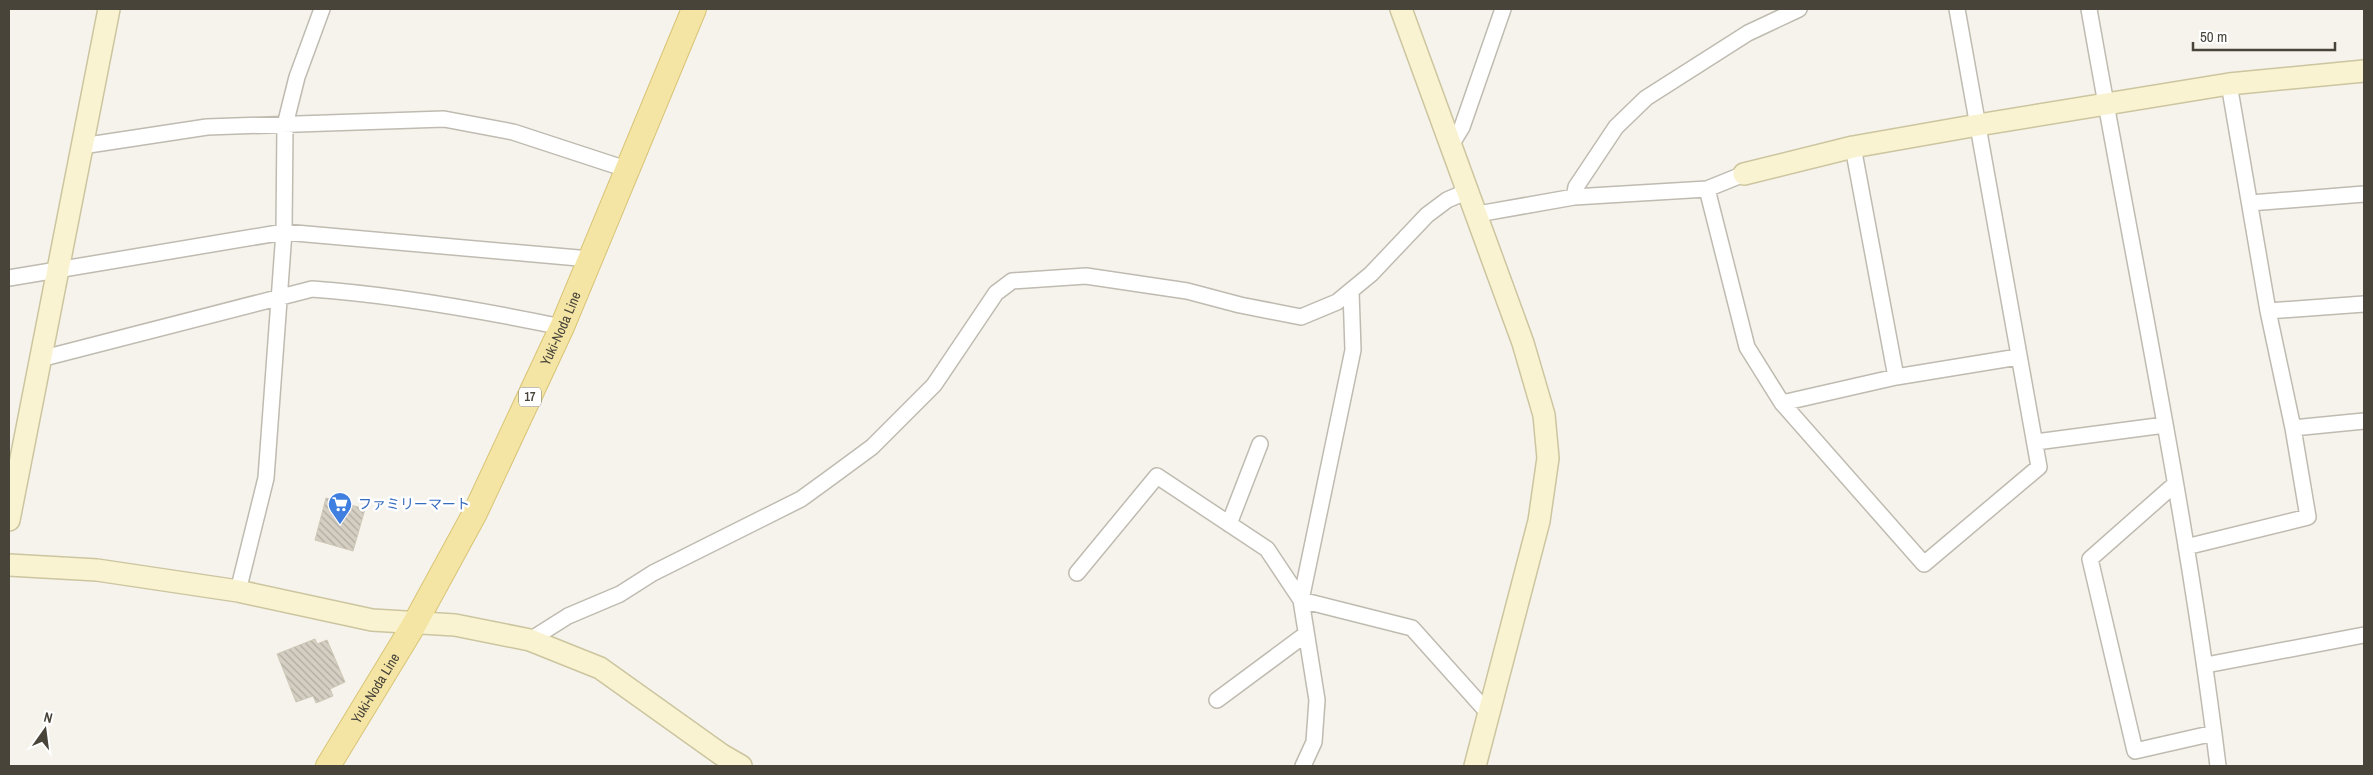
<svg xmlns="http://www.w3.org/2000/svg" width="2373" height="775" viewBox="0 0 2373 775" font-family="'Archivo Narrow','Noto Sans JP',sans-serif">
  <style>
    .building { fill: url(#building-back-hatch); stroke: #cfc8b7 }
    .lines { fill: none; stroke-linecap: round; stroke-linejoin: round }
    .street-casing { stroke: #bfbbb0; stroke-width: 18 }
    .secondary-casing { stroke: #ccc59f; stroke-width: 24 }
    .primary-casing { stroke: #d9c476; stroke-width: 26 }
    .street { stroke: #fff; stroke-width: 15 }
    .secondary { stroke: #faf3d1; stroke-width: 21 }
    .primary { stroke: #f4e5a5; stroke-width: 24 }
    .labels { text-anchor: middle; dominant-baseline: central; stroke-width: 5; stroke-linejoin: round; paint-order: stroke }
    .shield { fill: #fff; stroke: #7f7c75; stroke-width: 1 }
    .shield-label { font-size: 12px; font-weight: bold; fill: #48443a }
    .street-label { font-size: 14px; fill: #48443a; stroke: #fff }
    .shop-label { font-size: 14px; fill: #366cbe; stroke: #fff; text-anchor: start }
  </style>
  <defs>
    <pattern id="building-back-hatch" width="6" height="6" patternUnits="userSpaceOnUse" patternTransform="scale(1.25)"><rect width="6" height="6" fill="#d5cfc3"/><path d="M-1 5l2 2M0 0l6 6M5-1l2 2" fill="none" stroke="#afaa9f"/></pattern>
  </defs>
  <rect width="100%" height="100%" fill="#f5f3ec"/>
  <!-- building -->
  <path class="building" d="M326,498l39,11 -12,42 -38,-11z
    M315,639l2,5 10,-4 18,42 -15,7 3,7 -17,7 -3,-7 -17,6 -19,-48z"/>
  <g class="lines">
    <!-- street casing -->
    <g class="street-casing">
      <path id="street" d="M2089,9c44,252 98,503 129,757
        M1451,145l11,-18 41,-118
        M82,146l125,-19 237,-8 69,13 113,37
        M1853,147l43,230
        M1707,189l40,158 35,56 142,161 115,-97 -82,-458
        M1574,197l2,-10 40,-60 30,-29 102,-65 51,-24
        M2250,203l114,-9
        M1478,214l96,-17 133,-8 37,-15
        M9,278l275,-46 306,27
        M2268,311l96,-7
        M40,359l272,-70c84,6 168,21 250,38
        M1782,403l114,-26 122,-20
        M2293,428l71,-7
        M2036,442l129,-17
        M2175,484l-85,75 45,192 79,-18
        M1229,524l31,-80
        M2186,547l122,-30 -15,-89 -25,-117 -39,-227
        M1077,573l80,-97 110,73 34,51 111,28 77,86
        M238,591l28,-113 18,-246 1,-107 12,-48 25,-68
        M530,640l38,-24 52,-22 33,-21 148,-74 33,-24 38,-28 62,-62 62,-92 16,-12 74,-5 101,15 53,14 61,12 36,-15 34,-28 56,-59 20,-15 21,-9
        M2206,665l158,-30
        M1217,700l89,-66
        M1303,766l11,-24 3,-42 -16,-100 52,-250 -2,-59"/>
    </g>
    <!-- secondary casing -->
    <g class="secondary-casing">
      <path id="secondary" d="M1401,9l122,334 21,72 4,43 -9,63 -64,245
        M1744,174l109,-27 125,-22 251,-41 135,-13
        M9,520l100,-511
        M9,565l88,5 141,21 134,29 83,5 75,15 70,28 122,87 19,11"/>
    </g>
    <!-- primary casing -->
    <g class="primary-casing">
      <g id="primary">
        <path id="s1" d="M328,766l87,-143 60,-110 87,-186 132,-318"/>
      </g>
    </g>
    <!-- street -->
    <use href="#street" class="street"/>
    <!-- secondary -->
    <use href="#secondary" class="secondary"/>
    <!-- primary -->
    <use href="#primary" class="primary"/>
  </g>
  <!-- icons -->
  <defs>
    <g id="supermarket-pin" transform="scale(1.25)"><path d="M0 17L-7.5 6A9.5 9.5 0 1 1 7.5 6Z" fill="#3f7fe0" stroke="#fff"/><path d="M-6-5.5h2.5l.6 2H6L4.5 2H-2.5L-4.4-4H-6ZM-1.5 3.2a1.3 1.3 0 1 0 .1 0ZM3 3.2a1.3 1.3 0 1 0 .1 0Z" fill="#fff"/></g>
  </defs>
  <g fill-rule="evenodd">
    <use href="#supermarket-pin" x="340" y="504"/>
  </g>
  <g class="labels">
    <!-- shield labels -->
    <rect class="shield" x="519" y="387.5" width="22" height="19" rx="4"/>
    <g class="shield-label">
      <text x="530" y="397">17</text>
    </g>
    <!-- street labels -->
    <g class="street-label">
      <text stroke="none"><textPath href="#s1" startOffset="496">Yuki-Noda Line</textPath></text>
      <text stroke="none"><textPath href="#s1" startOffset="91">Yuki-Noda Line</textPath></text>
    </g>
    <!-- shop labels -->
    <g class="shop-label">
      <text x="358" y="504">ファミリーマート</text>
    </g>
  </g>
  <!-- border -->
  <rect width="2373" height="775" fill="none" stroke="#48443a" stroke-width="20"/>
  <!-- north arrow -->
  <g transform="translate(45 730) rotate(14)" stroke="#ffffff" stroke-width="4" paint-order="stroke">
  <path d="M0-4L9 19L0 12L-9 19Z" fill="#48443a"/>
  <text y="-8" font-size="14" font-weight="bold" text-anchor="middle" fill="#48443a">N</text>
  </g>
  <!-- scale -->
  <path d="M2193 42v8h142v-8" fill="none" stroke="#48443a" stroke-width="2.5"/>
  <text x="2200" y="42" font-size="15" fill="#48443a" stroke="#ffffff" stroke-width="4" paint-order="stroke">50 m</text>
</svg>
